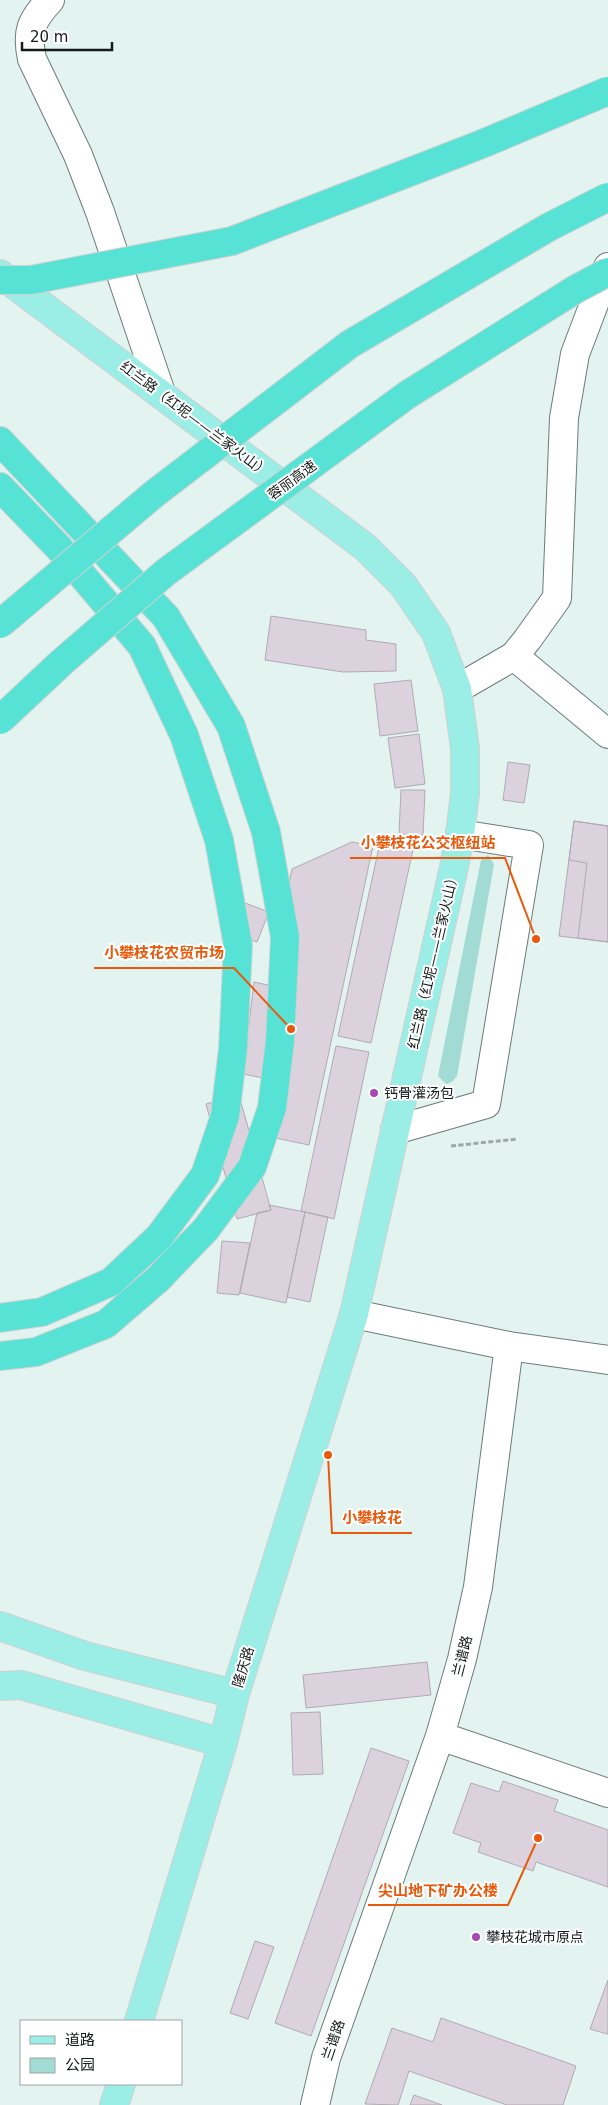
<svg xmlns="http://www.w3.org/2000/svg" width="608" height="2105" viewBox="0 0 608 2105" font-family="'DejaVu Sans','Noto Sans SC',sans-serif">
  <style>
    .green { fill: #a2dbd4 }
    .building { fill: #dbd2dd; stroke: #b2a9b3 }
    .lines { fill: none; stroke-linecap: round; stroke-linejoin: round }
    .minor-casing { stroke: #6d7c79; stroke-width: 30 }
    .major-casing { stroke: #d0d1d1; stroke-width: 30 }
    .highway-casing { stroke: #d0d1d1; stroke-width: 30 }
    .path { stroke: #9ba8a6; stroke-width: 3; stroke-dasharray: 5 2.5; stroke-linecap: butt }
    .minor { stroke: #fff; stroke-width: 28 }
    .major { stroke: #9aeee6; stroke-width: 28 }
    .highway { stroke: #56e3d5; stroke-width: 28 }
    .highway-bridge-casing { stroke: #d0d1d1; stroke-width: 30; stroke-linecap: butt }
    .highway-bridge { stroke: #56e3d5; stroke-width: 28 }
    .poi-dot { fill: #a649b4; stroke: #fff; stroke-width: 2 }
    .labels { text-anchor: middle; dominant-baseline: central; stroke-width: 4; stroke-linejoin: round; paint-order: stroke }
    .street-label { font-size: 14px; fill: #141a19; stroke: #fff }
    .poi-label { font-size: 14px; fill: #141a19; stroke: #fff; text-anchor: start }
    .leader { fill: none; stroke: #e8590c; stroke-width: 2 }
    .callout-dot { fill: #e8590c; stroke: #fff; stroke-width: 2 }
    .callout-label { font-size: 15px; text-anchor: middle; font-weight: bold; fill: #e8590c; stroke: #fff; stroke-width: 4; stroke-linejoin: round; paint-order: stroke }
  </style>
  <rect width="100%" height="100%" fill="#e2f3f0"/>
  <!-- green -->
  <path class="green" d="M488,855l6,9 -37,212 -5,6 -6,2 -8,-8 43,-216z"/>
  <!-- building -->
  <path class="building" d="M271,616l95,14v10l30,4v27l-53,1 -78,-12z
    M411,680l7,51 -38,5 -6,-52z
    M419,734l6,50 -30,4 -7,-50z
    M508,762l22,3 -6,38 -21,-3z
    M401,790h24l-2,45 -24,-1z
    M574,821l34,5v116l-49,-6z
    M574,821l34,5v116l-30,-4 9,-75 -18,-3z
    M381,838l33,7 -43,198 -33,-7z
    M352,842l21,4 -64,299 -43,-9 8,-38 -15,-3 4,-17 -20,-4 11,-92 14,3 24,-116z
    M237,900l32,12 -12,30 -32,-12z
    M336,1046l33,6 -35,167 -33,-8z
    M239,1095l32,115 -34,9 -31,-115z
    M269,1205l36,7 -19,91 -46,-10 17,-80 14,-3z
    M305,1212l23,5 -18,85 -23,-5z
    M222,1241l28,2 -11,52 -22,-2z
    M427,1662l4,33 -125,13 -3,-33z
    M320,1712l3,62 -30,1 -2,-62z
    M371,1748l38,13 -98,275 -36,-13z
    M503,1781l55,19 -4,11 54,19v57l-72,-25 -3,9 -55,-19 3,-9 -28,-10 18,-50 28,9z
    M255,1941l19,6 -26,72 -18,-6z
    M608,1980v54h-1l-17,-5z
    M441,2018l135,48 -13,39h-56l-98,-34 -11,34 -33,-1 27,-76 41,14z
    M414,2095l28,10h-32z"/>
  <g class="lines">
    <!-- minor casing -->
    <g class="minor-casing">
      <path id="minor" d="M50,0c-19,21 -24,31 -18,59l46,96 22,57 61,181
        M514,656l94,78
        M457,689l57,-33 13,-16 30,-42 7,-180 11,-64 33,-87
        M395,1130l91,-26 43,-259 -69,-11
        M509,1346l99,14
        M440,1736l168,57
        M315,2105l11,-47 114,-322 22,-77 16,-72 31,-241 -155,-32"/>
    </g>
    <!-- major casing -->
    <g class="major-casing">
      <path id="major" d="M0,274l365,273 38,38 33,48 21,56 8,60v44l-5,41 -6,33 -100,447 -119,380 -12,49 -84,278
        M0,1626l85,30 150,38
        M0,1686l21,-1 202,58
        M114,2105l7,-21"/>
    </g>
    <!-- highway casing -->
    <g class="highway-casing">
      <path id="highway" d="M0,441l166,176 65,109 35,106 19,105 -5,104 -8,67 -20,59 -46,62 -49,51 -51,44 -70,28 -36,4
        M0,487l59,61 83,98 42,89 35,105 19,105 -5,104 -8,67 -20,59 -46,62 -48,45 -69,30 -42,6"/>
    </g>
    <!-- path -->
    <path class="path" d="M451,1146l66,-7"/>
    <!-- minor -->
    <use href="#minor" class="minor"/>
    <!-- major -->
    <use href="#major" class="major"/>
    <!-- highway -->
    <use href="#highway" class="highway"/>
    <!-- highway-bridge casing -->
    <g class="highway-bridge-casing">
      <path id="highway-bridge" d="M0,280h31l201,-39 250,-97 126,-53
        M0,624l154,-130 196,-150 199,-117 59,-30
        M0,720l62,-58 104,-90 241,-177 169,-106 32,-17"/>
    </g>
    <!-- highway-bridge -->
    <use href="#highway-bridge" class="highway-bridge"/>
  </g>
  <!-- markers -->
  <g class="poi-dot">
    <circle cx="374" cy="1093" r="5"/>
    <circle cx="476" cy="1937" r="5"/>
  </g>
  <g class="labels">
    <!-- street labels -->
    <g class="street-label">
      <text transform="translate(195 419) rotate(37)">红兰路（红坭——兰家火山）</text>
      <text transform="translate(292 480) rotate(-36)">蓉丽高速</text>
      <text transform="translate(433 960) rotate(-77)">红兰路（红坭——兰家火山）</text>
      <text transform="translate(462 1656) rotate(-76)">兰谱路</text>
      <text transform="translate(243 1667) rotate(-73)">隆庆路</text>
      <text transform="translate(333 2040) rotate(-71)">兰谱路</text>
    </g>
    <!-- poi labels -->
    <g class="poi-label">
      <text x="384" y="1093">钙骨灌汤包</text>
      <text x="486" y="1937">攀枝花城市原点</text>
    </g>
  </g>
  <!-- callouts -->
  <path class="leader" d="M536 939L505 858H350M291 1029L234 968H94M328 1455L332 1533H412M538 1838L508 1905H368"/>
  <g class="callout-dot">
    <circle cx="536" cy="939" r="5"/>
    <circle cx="291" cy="1029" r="5"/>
    <circle cx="328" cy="1455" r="5"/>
    <circle cx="538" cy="1838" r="5"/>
  </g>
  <g class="callout-label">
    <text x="428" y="848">小攀枝花公交枢纽站</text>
    <text x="164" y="958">小攀枝花农贸市场</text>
    <text x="372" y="1523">小攀枝花</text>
    <text x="438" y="1896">尖山地下矿办公楼</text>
  </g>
  <!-- legend -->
  <rect x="20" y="2020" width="162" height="65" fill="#ffffff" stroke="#a1a3a3"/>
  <rect x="30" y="2036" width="25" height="8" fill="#9aeee6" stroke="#a1a3a3"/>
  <text x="65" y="2045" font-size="15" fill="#141a19">道路</text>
  <rect x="30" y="2058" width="25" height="15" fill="#a2dbd4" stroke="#a1a3a3"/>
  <text x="65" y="2070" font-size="15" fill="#141a19">公园</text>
  <!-- scale -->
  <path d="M22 42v8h90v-8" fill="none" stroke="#141a19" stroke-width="2.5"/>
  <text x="30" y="42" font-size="15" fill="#141a19" stroke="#ffffff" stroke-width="4" paint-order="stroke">20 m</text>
</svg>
